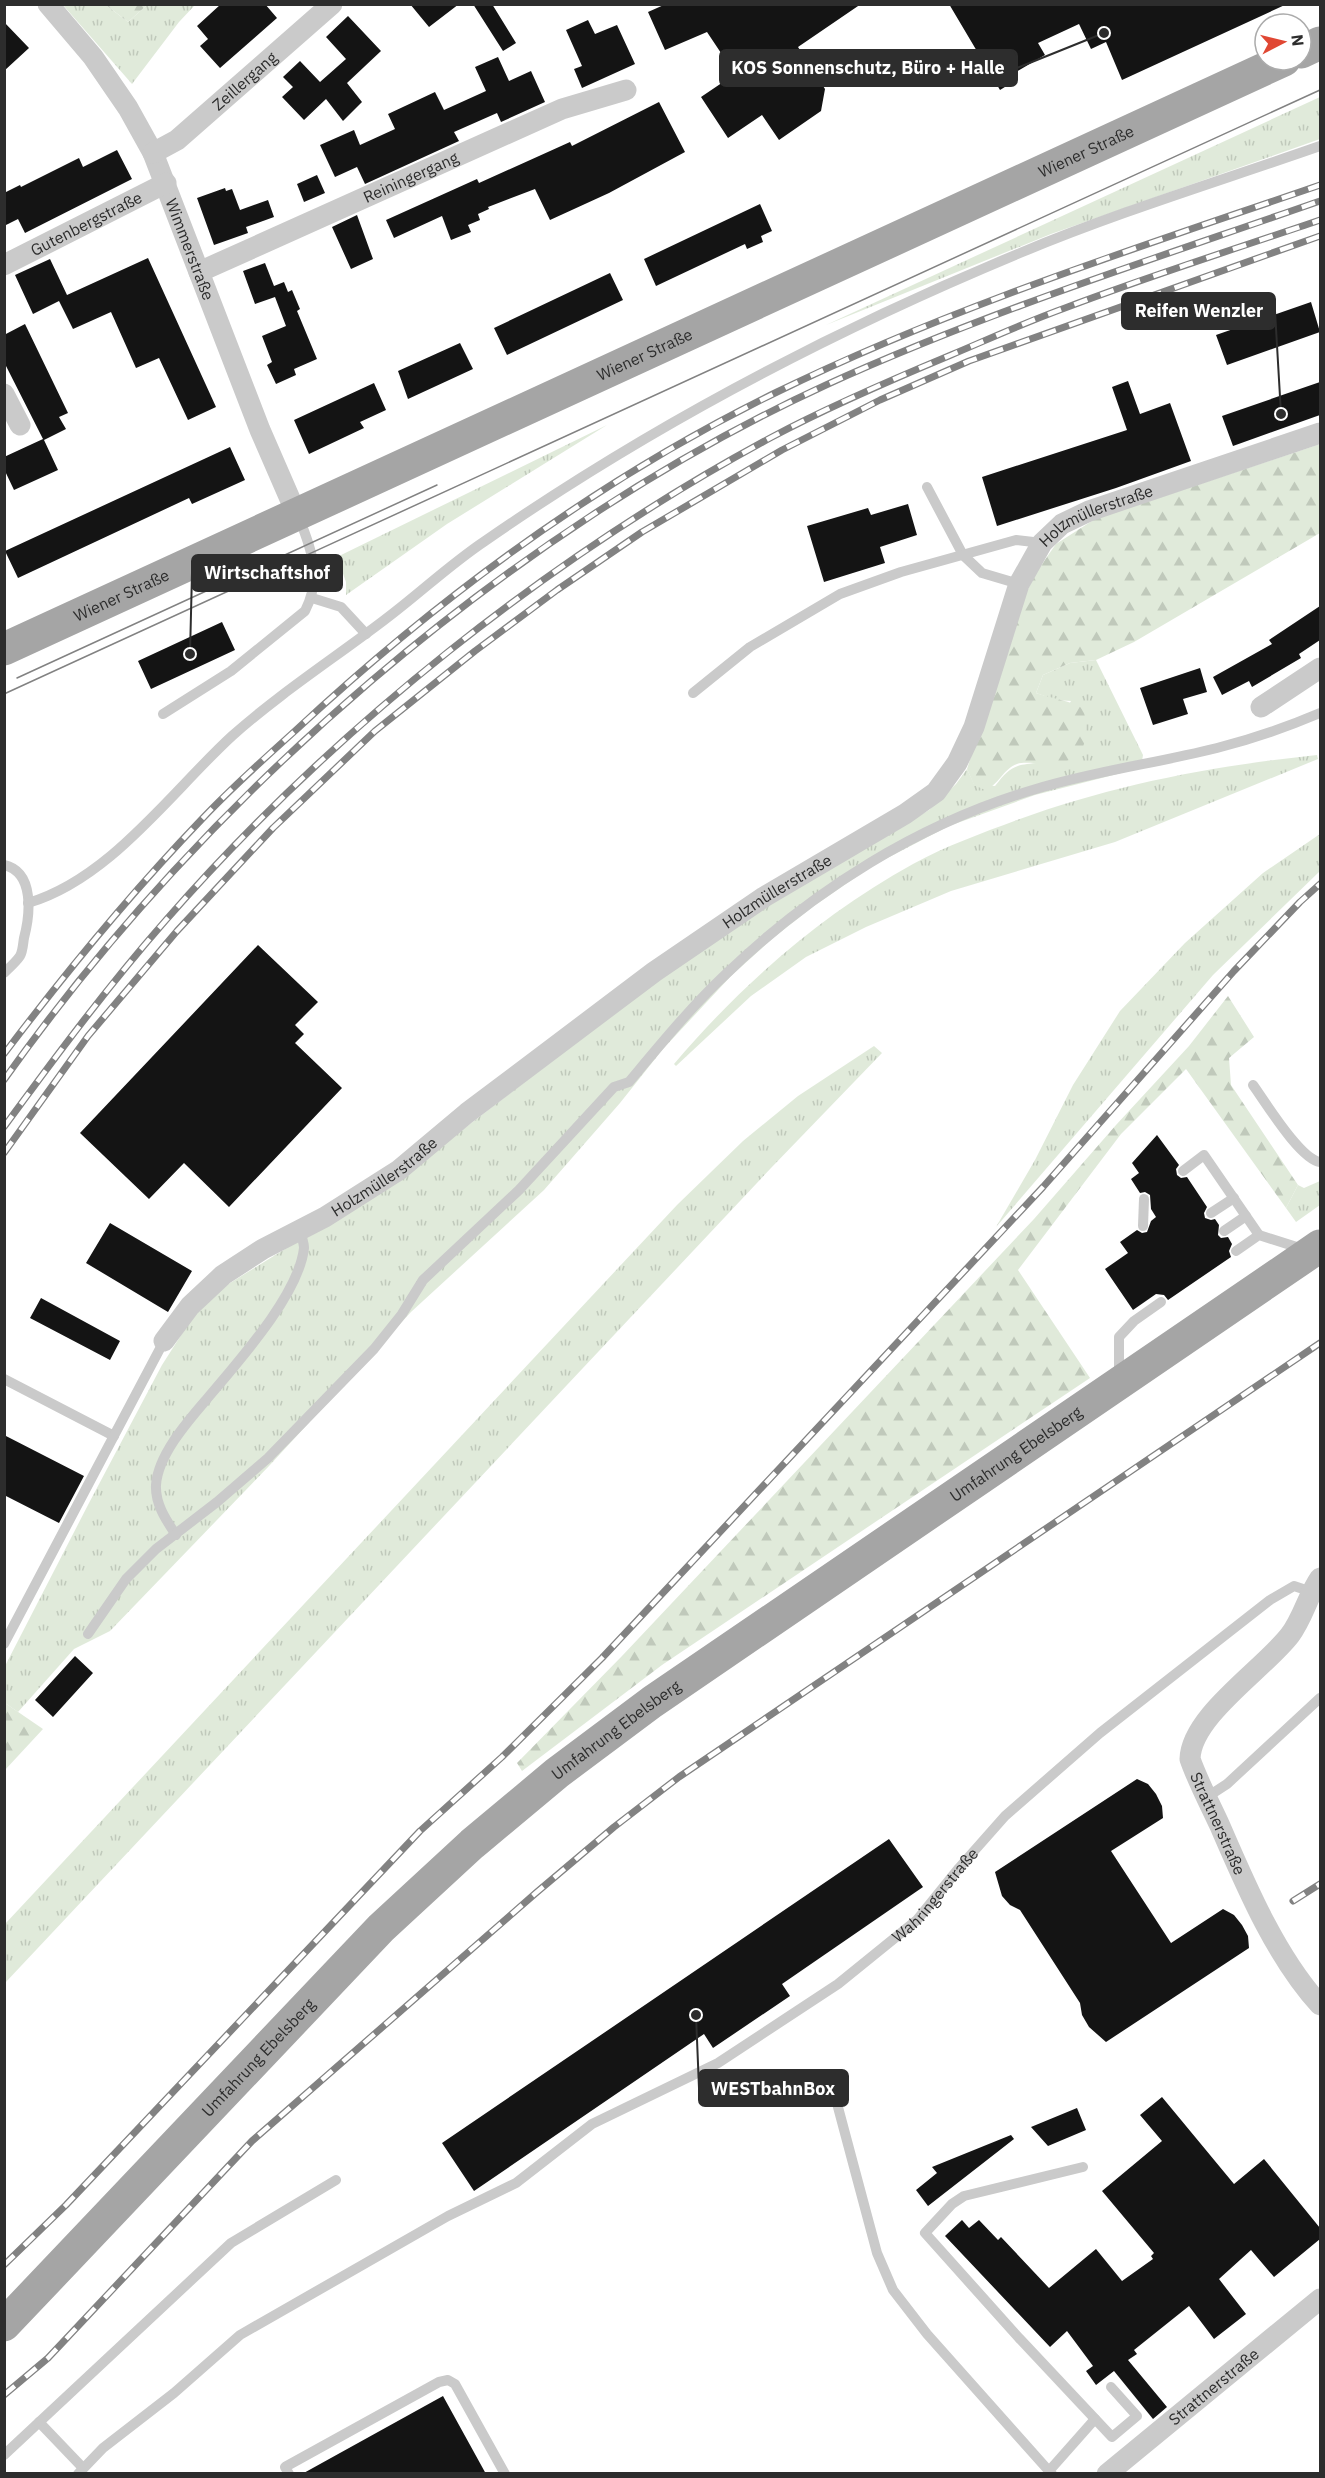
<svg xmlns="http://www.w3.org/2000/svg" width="1325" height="2478" viewBox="0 0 1325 2478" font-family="'IBM Plex Sans',sans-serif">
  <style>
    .grass { fill: url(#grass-tufts) }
    .forest { fill: url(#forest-firs) }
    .building { fill: #141414 }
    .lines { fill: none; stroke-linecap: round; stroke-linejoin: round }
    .service { stroke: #cacaca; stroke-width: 10 }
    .minor { stroke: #cacaca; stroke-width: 21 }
    .primary { stroke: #a5a5a5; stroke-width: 33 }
    .tram { stroke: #828282; stroke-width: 1.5 }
    .rail-casing { stroke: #828282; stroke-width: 7 }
    .rail { stroke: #fff; stroke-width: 4.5; stroke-dasharray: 14; stroke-linecap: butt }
    .labels { text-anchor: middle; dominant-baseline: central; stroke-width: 6; stroke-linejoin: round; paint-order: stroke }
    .street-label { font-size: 16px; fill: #2d2d2d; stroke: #fff }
    .leader { fill: none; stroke: #2d2d2d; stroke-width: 2 }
    .callout-dot { fill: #2d2d2d; stroke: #fff; stroke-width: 2 }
    .callout { fill: #2d2d2d; stroke: #2d2d2d; stroke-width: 2 }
    .callout-label { font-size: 18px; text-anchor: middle; font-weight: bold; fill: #fff }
  </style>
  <defs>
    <pattern id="grass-tufts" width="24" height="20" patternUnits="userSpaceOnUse" patternTransform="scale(1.5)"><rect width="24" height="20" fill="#e0eada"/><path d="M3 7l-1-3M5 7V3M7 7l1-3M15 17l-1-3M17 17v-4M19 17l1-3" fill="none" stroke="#c0c9bb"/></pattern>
    <pattern id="forest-firs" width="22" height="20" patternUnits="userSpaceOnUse" patternTransform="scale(1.5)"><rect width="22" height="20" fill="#e0eada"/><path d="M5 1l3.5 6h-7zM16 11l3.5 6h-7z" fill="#c0c9bb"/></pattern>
  </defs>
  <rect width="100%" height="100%" fill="#fff"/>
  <!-- grass -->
  <path class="grass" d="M63,5h43l22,17 19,-17h48l-16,17 -47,62z
    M1320,97v42l-269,95 -225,91z
    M607,425l-160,99 -101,71v-13l-9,-25z
    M1096,660l47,95 -2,13 -106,27 -86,31 -77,40 -58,40 -41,32 -42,38 -68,73 -43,54 -76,87 -133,122 -142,154 -159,165 -36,18 -56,63 -13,-9 -1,-35 85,-165 73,-138 30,-47 30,-30 179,-111 259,-199 110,-74 159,-94 27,-26 11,-15 7,15 21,2c14,-18 18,-21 41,-23l35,-62 -15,-1 -20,-7 7,-18 27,-12z
    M1317,755l1,4 -203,83 -164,49 -85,36 -60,30 -55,39 -75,70 -2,-2c67,-79 148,-150 239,-200 33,-18 69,-31 104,-44 99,-36 196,-54 300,-65z
    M1320,834v37l-107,104 -217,252 39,-67 38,-75 47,-74 65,-68 78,-70z
    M874,1046l8,7 -111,115 -766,815v-59l672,-719 66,-64 55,-45z
    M1320,1181v24l-24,17 -10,-14 12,-23 6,3z"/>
  <!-- forest -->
  <path class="forest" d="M106,5h41l-19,17z
    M1320,444v89l-186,109 -38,18 -26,3 -27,12 -7,18c17,6 33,7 48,16 5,41 0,55 -44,55 -6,-1 -17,-2 -23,0 -14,5 -18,21 -32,26l-11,-5 -7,-16 52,-162 18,-36 19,-27 39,-25z
    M1228,996l26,41 -25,21 2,27 67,100 -12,23 -100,-139 -65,65 -103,136 72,108 -428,287 -140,106 -5,-8 105,-107 412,-437 82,-94 73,-79z
    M5,1703l38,26 -38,41z"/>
  <!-- building -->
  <path class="building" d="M221,4h44l12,14 -57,50 -20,-22 8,-7 -11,-13z
    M410,4h49l-30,23z
    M473,4h19l24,39 -13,8z
    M666,4h195l-63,43 27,42 -4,22 -42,29 -17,-25 -34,23 -27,-41 34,-23 -28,-42 -42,18 -17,-38z
    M949,4h338l-165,76 -16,-38 -15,7 -12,-25 -41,19 7,12 -29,17 -3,10 -13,8z
    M348,16l33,35 -34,32 15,19 -19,19 -17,-22 -22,21 -22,-23 11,-10 -10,-10 17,-16 20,21 26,-23 -20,-22z
    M588,20l7,14 22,-9 18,39 -53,24 -8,-19 8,-3 -16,-36z
    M4,22l25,26 -25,23z
    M498,57l11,24 22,-10 14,31 -44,20 -4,-9 -43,19 5,9 -94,43 -8,-17 -22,10 -15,-32 34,-15 6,15 35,-16 -7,-15 47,-22 9,18 42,-19 -11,-24z
    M659,102l26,50 -76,41 -59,27 -15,-31 -47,18 1,2 -11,5 2,6 -12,5 3,7 -20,8 -9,-24 -48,22 -8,-18 91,-41 2,4 91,-41 2,4z
    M117,150l15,29 -107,54 -7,-14 -14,7v-33l16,-8 1,2 58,-29 4,9z
    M317,175l8,18 -21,9 -7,-18z
    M225,188l1,3 6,-2 8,21 28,-10 6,17 -28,10 2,6 -34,12 -17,-47z
    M760,204l12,27 -11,5 2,6 -16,7 -2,-5 -89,42 -12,-27z
    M357,215l16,44 -22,10 -19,-42z
    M148,258l68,149 -28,13 -29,-62 -23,10 -25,-56 -38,17 -14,-28 -26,13 -18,-39 35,-16 17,36z
    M265,263l9,23 10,-4 4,10 4,-2 8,19 -3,2 20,48 -23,10 2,6 -20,9 -9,-19 5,-3 -10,-26 24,-10 -11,-29 -20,7 -12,-33z
    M610,273l13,27 -116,55 -13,-27z
    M1311,302l9,30 -93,33 -11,-30z
    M25,324l43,89 -9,4 7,12 -22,11 14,30 -44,20 -10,-21v-12l39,-18 -39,-77v-27z
    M460,343l13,26 -65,30 -10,-28z
    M1128,381l12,33 30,-11 21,58 -75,27 -119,38 -15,-49 145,-47 -15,-43z
    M1320,382v33l-87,31 -11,-30z
    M374,383l12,27 -26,12 4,6 -55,26 -15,-34z
    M230,447l15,33 -53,24 -3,-6 -171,80 -13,-27z
    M908,504l9,31 -37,12 5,16 -61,19 -17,-56 61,-18 3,7z
    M1320,606v34l-21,14 2,4 -49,29 -3,-6 -27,14 -9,-18 59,-33 -3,-4z
    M222,622l13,28 -84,39 -13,-28z
    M1200,668l7,24 -24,7 5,15 -35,11 -13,-37z
    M258,945l60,57 -23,23 9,9 -9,9 47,45 -113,119 -45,-44 -35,36 -69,-66z
    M1157,1135l22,30 -3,4 1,6 4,3 6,-1 20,30 -3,6 1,5 6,2 4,-1 4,6 -1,10 3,3 7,-1 4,7 -3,7 2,6 -63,43 -4,-5 -8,-1 -23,16 -28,-41 23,-16 -8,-11 17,-12 5,3 5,-1 4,-11 5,-4 -5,-8 -1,-14 -5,-3 -5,1 -9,-14 8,-6 -7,-10z
    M110,1223l82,48 -24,41 -82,-49z
    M41,1298l79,43 -10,19 -80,-42z
    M4,1435l80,41 -25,47 -55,-28z
    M75,1656l18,17 -40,44 -18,-17z
    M1137,1779l11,5 8,10 6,12 1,12 -52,33 60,92 52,-34 11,6 8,10 6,11 1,12 -143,94 -17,-15 -7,-12 -2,-12 -60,-93 -10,-5 -8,-9 -7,-24z
    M889,1839l34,48 -141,97 8,12 -77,52 -9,-14 -230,157 -32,-48z
    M1162,2097l72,87 30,-25 56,69v11l-46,38 -23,-27 -32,29 27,35 -32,25 -25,-33 -55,44 3,4 -9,6 39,47 -14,12 -39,-48 -18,14 -10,-14 7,-5 -26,-35 -17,16 -105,-111 17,-16 7,8 10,-8 19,20 3,-3 48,51 47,-39 26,32 31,-22 -2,-3 3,-3 -52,-62 60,-50 -22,-26z
    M1077,2108l9,22 -38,16 -17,-19z
    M1011,2135l3,4 -86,67 -12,-16 21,-17 -5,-6z
    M443,2396l43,78h-184z"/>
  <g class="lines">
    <!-- service -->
    <g class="service">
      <path d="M927,487l36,68 19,18 37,11"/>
      <path d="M312,598l29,9 25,27"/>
      <path d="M693,693l57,-46 90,-53 61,-22 115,-32 26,3"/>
      <path d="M163,714l68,-43 74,-60c17,-33 7,-61 -6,-93"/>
      <path d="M4,865c31,7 26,50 20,73 -1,5 -1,13 -4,18 -4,6 -11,12 -16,17"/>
      <path d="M28,903c82,-24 143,-111 204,-167 47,-42 101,-77 151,-115 35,-26 66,-56 102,-80 167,-116 347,-210 535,-288 98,-41 200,-72 300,-107"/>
      <path d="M1253,1085c13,18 47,74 67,77"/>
      <path d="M1183,1171l21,-16 55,80"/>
      <path d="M1211,1213l23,-15"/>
      <path d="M1143,1226l1,-27"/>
      <path d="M1224,1231l22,-15"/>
      <path d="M1236,1251l23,-16 44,14"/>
      <path d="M1119,1376v-39l15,-16 27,-19"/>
      <path d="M4,1379l110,57"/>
      <path d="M176,1535c-10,-15 -21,-31 -20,-50 2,-30 32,-64 50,-85 31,-37 93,-105 98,-152 0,-6 -3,-12 -4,-18"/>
      <path d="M88,1634l38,-55 30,-30 61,-47 51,-44 106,-109 28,-35 21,-34 96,-90 95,-103 15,-5c31,-37 62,-75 97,-108 87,-84 194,-151 310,-185 59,-18 121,-26 181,-41 36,-9 70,-21 103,-35"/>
      <path d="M4,1644l160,-303"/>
      <path d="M1207,1797l20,-13 93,-86"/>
      <path d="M831,2081l46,172 16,37 34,44 122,137"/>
      <path d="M1083,2167l-119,29 -12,8 -27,29 94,105 93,99 25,-21 -26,-29"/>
      <path d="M39,2422l44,46"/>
      <path d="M4,2455l227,-212 105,-63"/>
      <path id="s1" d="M78,2474l25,-26 71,-55 66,-58 208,-119 68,-33 76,-59 126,-61 120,-79 79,-64 42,-52 46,-52 95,-83 170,-133 24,-14 18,6"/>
      <path d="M289,2474l-4,-7 154,-85 9,-2 7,4 50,90"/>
      <path d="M1052,2474l-3,-3 46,-52"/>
    </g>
    <!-- minor -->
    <g class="minor">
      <path id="s2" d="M48,4l45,53 35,51 25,45 107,277 37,85"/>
      <path id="s3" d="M153,153l24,-13 155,-136"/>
      <path id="s4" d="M4,265l162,-82"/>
      <path id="s5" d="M199,272l363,-163 64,-19"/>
      <path d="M4,394l16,31"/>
      <path d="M1261,707l59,-39"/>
      <path id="s6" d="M164,1341l26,-35 33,-31 40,-26 62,-32 74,-47 68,-57 187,-141 110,-75 141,-83 31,-22 21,-29 17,-36 45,-143 23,-41 20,-19 27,-13 231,-78"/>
      <path id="s7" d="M1320,1578c-12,17 -17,40 -30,57 -26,34 -99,81 -100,124 8,23 20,45 30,67 26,60 56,131 100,179"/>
      <path id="s8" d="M1107,2474l213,-175"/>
    </g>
    <!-- primary -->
    <g class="primary">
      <path d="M1301,52l19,-9"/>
      <path id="s9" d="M4,649l1280,-589"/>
      <path id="s10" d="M4,2325l377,-397 91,-84 85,-71 95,-71 668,-456"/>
    </g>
    <!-- tram -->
    <path class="tram" d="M17,678l420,-193
      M4,694l1316,-604"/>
    <!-- rail casing -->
    <g class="rail-casing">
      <path id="rail" d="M4,1054c62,-82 127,-161 198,-235 30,-32 62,-60 94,-89 143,-133 305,-252 481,-338 174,-85 360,-144 543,-207
        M4,1080c201,-284 506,-550 822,-695 160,-73 328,-126 494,-184
        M4,1127c52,-71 104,-141 162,-207 167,-191 383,-363 606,-483 58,-31 119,-57 179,-82 38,-16 75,-33 114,-47 84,-32 170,-59 255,-88
        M4,1153l84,-117 89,-105 96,-103 102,-97 100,-80 82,-61 85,-58 140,-82 98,-50 89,-39 351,-125
        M1293,1901l27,-17
        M4,2265l62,-60 354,-374 82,-74 100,-99 441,-471 191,-216 66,-69 20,-18
        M4,2395l44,-37 204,-217 285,-249 77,-65 65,-50 641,-434"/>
    </g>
    <!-- rail -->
    <use href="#rail" class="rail"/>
  </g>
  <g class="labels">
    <!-- street labels -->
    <g class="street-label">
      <text stroke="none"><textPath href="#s3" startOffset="117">Zeillergang</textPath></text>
      <text stroke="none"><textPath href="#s9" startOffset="1191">Wiener Straße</textPath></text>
      <text stroke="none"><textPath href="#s5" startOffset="232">Reiningergang</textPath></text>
      <text stroke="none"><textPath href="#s4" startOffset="92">Gutenbergstraße</textPath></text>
      <text stroke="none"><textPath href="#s2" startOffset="286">Wimmerstraße</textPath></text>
      <text stroke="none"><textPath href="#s9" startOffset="705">Wiener Straße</textPath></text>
      <text stroke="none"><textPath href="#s6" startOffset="1286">Holzmüllerstraße</textPath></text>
      <text stroke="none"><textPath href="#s9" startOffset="129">Wiener Straße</textPath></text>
      <text stroke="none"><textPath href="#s6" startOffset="764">Holzmüllerstraße</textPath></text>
      <text stroke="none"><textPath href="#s6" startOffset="278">Holzmüllerstraße</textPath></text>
      <text stroke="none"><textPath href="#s10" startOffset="1341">Umfahrung Ebelsberg</textPath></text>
      <text stroke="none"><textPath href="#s10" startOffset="855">Umfahrung Ebelsberg</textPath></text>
      <text stroke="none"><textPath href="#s7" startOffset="297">Strattnerstraße</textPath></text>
      <text stroke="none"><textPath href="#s1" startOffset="1041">Wahringerstraße</textPath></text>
      <text stroke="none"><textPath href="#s10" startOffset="369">Umfahrung Ebelsberg</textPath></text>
      <text stroke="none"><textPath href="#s8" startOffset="138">Strattnerstraße</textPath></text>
    </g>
  </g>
  <!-- callouts -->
  <path class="leader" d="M1104 33L1017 68M1281 414L1275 311M190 654L192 573M696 2015L699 2088"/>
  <g class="callout-dot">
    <circle cx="1104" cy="33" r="6"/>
    <circle cx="1281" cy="414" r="6"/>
    <circle cx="190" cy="654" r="6"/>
    <circle cx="696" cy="2015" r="6"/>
  </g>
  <g class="callout">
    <rect x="720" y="50" width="297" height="36" rx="6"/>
    <rect x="1122" y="293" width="153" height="36" rx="6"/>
    <rect x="192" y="555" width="150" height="36" rx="6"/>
    <rect x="699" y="2070" width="149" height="36" rx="6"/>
  </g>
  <g class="callout-label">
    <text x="868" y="74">KOS Sonnenschutz, Büro + Halle</text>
    <text x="1199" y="317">Reifen Wenzler</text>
    <text x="267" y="579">Wirtschaftshof</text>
    <text x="773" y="2095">WESTbahnBox</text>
  </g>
  <!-- border -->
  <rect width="1325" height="2478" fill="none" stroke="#2d2d2d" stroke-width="12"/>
  <!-- north arrow -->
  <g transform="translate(1283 42) rotate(83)"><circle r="28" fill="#ffffff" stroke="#ababab" stroke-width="1.5"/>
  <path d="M0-4.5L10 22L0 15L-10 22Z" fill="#e04733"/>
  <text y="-9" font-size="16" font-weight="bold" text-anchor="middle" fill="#2d2d2d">N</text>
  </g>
</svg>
